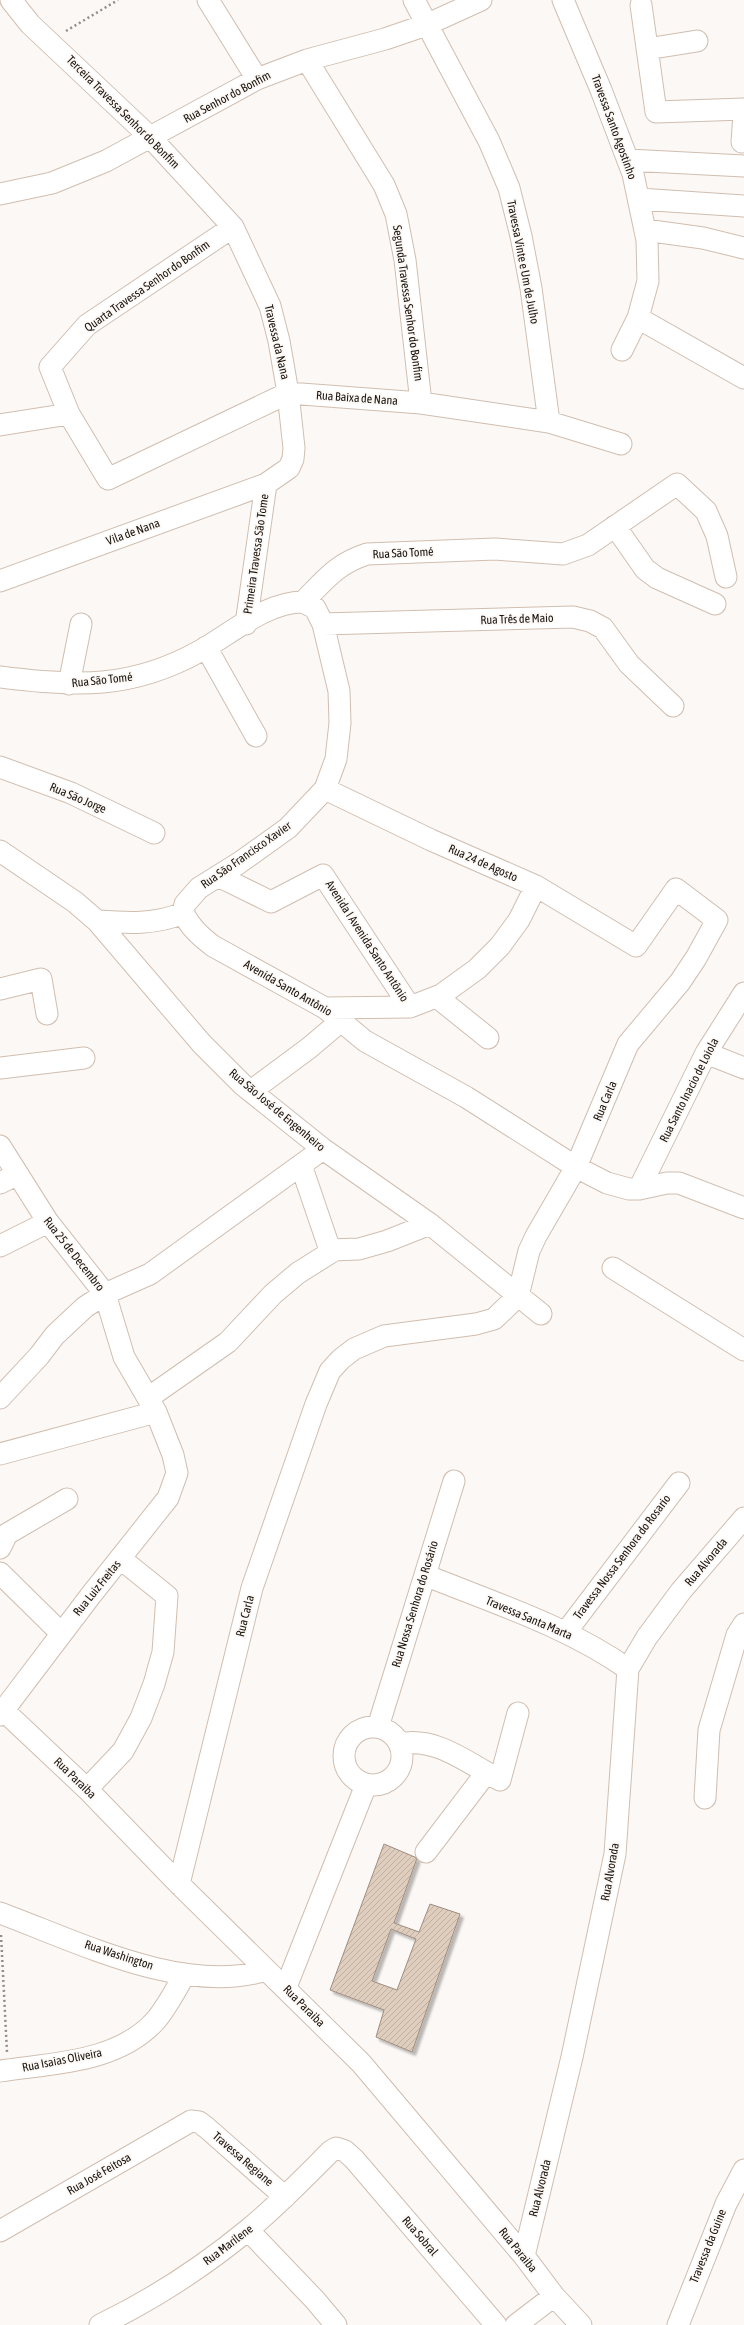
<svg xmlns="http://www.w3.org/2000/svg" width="744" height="2325" viewBox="0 0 744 2325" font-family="'Asap Condensed',sans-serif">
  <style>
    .building { fill: url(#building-hatch); stroke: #9e8d7f; fill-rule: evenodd; filter: url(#shadow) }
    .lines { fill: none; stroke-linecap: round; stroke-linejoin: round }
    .minor-casing { stroke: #d0beb0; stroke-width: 23 }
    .path { stroke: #928d88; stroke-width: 2.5; stroke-dasharray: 2 3; stroke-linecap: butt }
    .minor { stroke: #fff; stroke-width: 21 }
    .labels { text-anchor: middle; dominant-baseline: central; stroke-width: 3.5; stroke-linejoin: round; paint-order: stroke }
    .street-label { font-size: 12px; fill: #19130d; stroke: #fcf8f5 }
  </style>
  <defs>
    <pattern id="building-hatch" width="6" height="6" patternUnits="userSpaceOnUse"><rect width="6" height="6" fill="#dfcdbe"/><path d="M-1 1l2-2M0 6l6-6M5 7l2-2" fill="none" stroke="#bfafa2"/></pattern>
    <filter id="shadow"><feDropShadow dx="3.5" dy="3.5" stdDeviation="1" flood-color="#0004"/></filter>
  </defs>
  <rect width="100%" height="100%" fill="#fcf8f5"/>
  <!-- building -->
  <path class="building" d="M384,1844l33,14 -23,65 25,9 11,-28 30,10 -48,138 -36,-15 8,-27 -54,-20zM391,1929l25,10 -19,51 -25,-9z"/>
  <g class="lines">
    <!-- minor casing -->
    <g class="minor-casing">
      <path id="minor" d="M208,0l49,79
        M414,0l75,141 20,47 12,48 10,52 18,134
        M563,0l38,90 32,84 14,66 1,41 -10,37 -16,32
        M641,5l15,107 88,-3
        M647,49l50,-8
        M307,60l77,125 12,29 9,46 16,143
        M742,142l2,-28
        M628,160l116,6
        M0,194l52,-11 54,-22 151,-82 50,-19 78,-21 41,-14 55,-25
        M639,199l105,7
        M233,227l-146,98 -37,42 19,47 39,65 180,-86 133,10 128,19 72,22
        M645,230l58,8 41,10
        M638,318l106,60
        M0,425l69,-11
        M615,526l30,43 12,9 58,26
        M0,581l266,-97 23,-16 4,-9 1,-11 -6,-55 -9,-52 -9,-35 -37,-79 -82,-89 -121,-114 -19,-24
        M246,624l20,-140
        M323,624l250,-7 17,4 13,7 26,36 44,42
        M206,647l50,89
        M0,677c76,10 132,12 200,-26 32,-18 66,-49 103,-49 22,-22 33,-38 64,-48l128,-5 68,5 25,-9 89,-61 29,27 11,25 9,41
        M69,684l12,-60
        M0,767l71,26 83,40
        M0,851l75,51 22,19 105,123 41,41 80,64 107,75 111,90
        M218,876l53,26 52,-27 87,132
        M183,913c8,15 17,23 30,33l112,62 40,33 101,56 110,70 31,16 22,6h10l28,-6h12l65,25
        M183,913l2,-9 14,-16 40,-25 49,-35 37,-39 11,-30 4,-36 -1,-32 -16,-67 -8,-16 -12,-6
        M97,921c30,2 58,4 86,-8
        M0,989l41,-10 6,35
        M437,997l51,41
        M325,1008l85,-1 31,-12 36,-26 23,-23 19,-26 17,-34
        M706,1053l38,15
        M0,1068l84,-10
        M251,1091l58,-43 32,-27
        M0,1146l48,76 57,72 19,63 32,55 17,43 4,18 -9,25 -77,97 -91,120
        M301,1165l29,85 29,-1 28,-8 43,-17
        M0,1183l16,-8
        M639,1189l67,-136 38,-60
        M0,1246l48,-24
        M613,1268l131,82
        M0,1398l39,-42 16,-21 30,-28 20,-13 45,-20 173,-125
        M148,1398l80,-56 45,-48 25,-21 35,-22
        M0,1454l156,-42
        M0,1548l7,-14 60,-35
        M0,1573l61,60
        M425,1575c69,28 142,51 203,94
        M566,1632l113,-149
        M3,1710l84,79 92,95 182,179 163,193 30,40 27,29
        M344 1756a29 29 0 1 1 58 0a29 29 0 1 1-58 0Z
        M378,1727l76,-246
        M400,1744c36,-8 69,20 100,36l18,-67
        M87,1789l36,-38 18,-33 13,-34 9,-32 4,-56 -46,-37
        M705,1798l4,-68 28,-95 7,-11
        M426,1852l60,-79
        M179,1884l73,-296 64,-184 14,-33 11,-12 13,-10 30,-13 92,-12 18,-5 24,-23 11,-45 7,-15 40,-69 52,-123 52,-62 16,-24 21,-38 -41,-31 -40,57 -100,-60 -105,-46 -106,-51
        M0,1913c76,28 185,83 266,57
        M286,1987l80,-202
        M0,2071c52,-8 118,-8 156,-51 11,-13 20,-31 29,-46
        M248,2230l67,70 21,25
        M0,2231l191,-110 8,1 8,6 78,69
        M524,2256l48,-199 43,-203 13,-185 19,-32 34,-46 63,-73
        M100,2325c52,-25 104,-59 149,-96 29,-24 55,-51 82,-78l5,-3 9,3 9,8 142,166
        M516,2325l38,-29
        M678,2325l48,-121 18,-34"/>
    </g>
    <!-- path -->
    <path class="path" d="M66,31l52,-31
      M1,1935l6,117"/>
    <!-- minor -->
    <use href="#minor" class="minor"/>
  </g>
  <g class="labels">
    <!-- street labels -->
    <g class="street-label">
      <text transform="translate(227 97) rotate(-28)">Rua Senhor do Bonfim</text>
      <text transform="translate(123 112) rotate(45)">Terceira Travessa Senhor do Bonfim</text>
      <text transform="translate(614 127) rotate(70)">Travessa Santo Agostinho</text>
      <text transform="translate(523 262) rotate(79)">Travessa Vinte e Um de Julho</text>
      <text transform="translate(147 286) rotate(-35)">Quarta Travessa Senhor do Bonfim</text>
      <text transform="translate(408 303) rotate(82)">Segunda Travessa Senhor do Bonfim</text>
      <text transform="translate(277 342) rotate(77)">Travessa da Nana</text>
      <text transform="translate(357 398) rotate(4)">Rua Baixa de Nana</text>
      <text transform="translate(133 532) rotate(-20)">Vila de Nana</text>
      <text transform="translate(403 553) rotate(-3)">Rua São Tomé</text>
      <text transform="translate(256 554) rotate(-82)">Primeira Travessa São Tome</text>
      <text transform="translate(517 619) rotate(-2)">Rua Três de Maio</text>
      <text transform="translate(102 680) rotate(-6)">Rua São Tomé</text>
      <text transform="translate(78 798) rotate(23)">Rua São Jorge</text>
      <text transform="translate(246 855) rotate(-35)">Rua São Francisco Xavier</text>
      <text transform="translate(483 863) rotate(24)">Rua 24 de Agosto</text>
      <text transform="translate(367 941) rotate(57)">Avenida I Avenida Santo Antônio</text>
      <text transform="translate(288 988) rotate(30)">Avenida Santo Antônio</text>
      <text transform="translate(689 1090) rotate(-63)">Rua Santo Inacio de Loiola</text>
      <text transform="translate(605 1101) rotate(-67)">Rua Carla</text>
      <text transform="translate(277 1110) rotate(40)">Rua São José de Engenheiro</text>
      <text transform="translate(74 1254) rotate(52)">Rua 25 de Decembro</text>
      <text transform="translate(622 1557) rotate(-53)">Travessa Nossa Senhora do Rosario</text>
      <text transform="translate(706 1562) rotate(-50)">Rua Alvorada</text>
      <text transform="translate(97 1588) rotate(-51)">Rua Luiz Freitas</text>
      <text transform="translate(415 1604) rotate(-73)">Rua Nossa Senhora do Rosário</text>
      <text transform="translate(245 1616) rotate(-76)">Rua Carla</text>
      <text transform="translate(529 1618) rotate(23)">Travessa Santa Marta</text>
      <text transform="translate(75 1778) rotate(44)">Rua Paraiba</text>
      <text transform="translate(610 1872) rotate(-80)">Rua Alvorada</text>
      <text transform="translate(119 1955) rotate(18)">Rua Washington</text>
      <text transform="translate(304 2006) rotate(45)">Rua Paraiba</text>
      <text transform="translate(62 2060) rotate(-11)">Rua Isaias Oliveira</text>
      <text transform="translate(243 2159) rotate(41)">Travessa Regiane</text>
      <text transform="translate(99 2174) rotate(-30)">Rua José Feitosa</text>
      <text transform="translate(540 2188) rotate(-76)">Rua Alvorada</text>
      <text transform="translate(420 2236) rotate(49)">Rua Sobral</text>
      <text transform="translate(228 2245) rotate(-37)">Rua Marilene</text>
      <text transform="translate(708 2246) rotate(-68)">Travessa da Guine</text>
      <text transform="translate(518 2250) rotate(51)">Rua Paraiba</text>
    </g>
  </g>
</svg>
